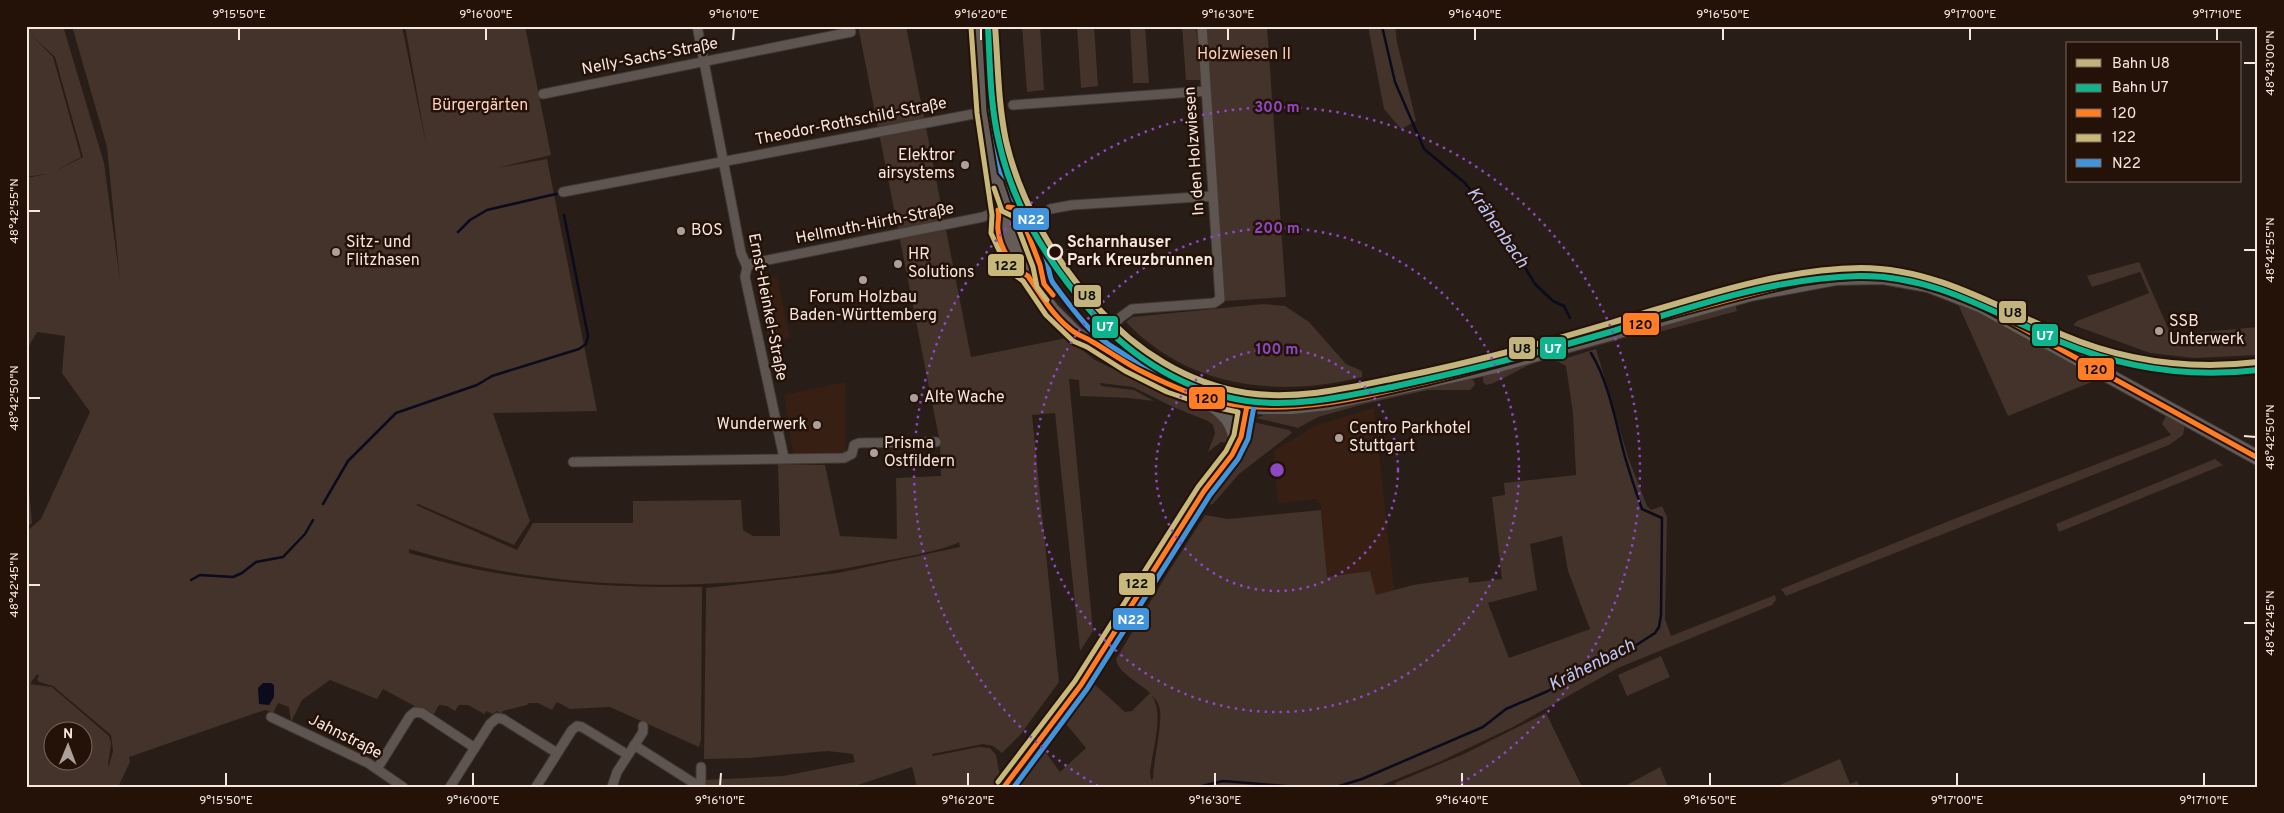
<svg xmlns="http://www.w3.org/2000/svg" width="2284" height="813" viewBox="0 0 2284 813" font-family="Overpass,sans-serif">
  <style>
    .built { fill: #372013 }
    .green { fill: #43332b; fill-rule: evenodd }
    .water { fill: #0a0b1c }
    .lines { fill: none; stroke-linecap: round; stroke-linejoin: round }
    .stream { stroke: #0a0b1c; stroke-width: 2.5 }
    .street-casing { stroke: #413835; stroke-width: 11 }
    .secondary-casing { stroke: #413835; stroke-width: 16 }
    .street { stroke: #5e5551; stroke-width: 9 }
    .secondary { stroke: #645c59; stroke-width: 14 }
    .bus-1-casing { stroke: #241208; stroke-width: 9 }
    .bus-2-casing { stroke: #241208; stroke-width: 9 }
    .bus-3-casing { stroke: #241208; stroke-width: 9 }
    .bus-1 { stroke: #ff7d24; stroke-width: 5 }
    .bus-2 { stroke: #c8b97b; stroke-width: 5 }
    .bus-3 { stroke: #4094de; stroke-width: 5 }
    .rail-1-casing { stroke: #241208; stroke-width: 10 }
    .rail-2-casing { stroke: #241208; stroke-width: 10 }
    .rail-1 { stroke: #c3b47d; stroke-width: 6 }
    .rail-2 { stroke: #0eb48d; stroke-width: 6 }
    .ticks { fill: none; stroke: #f5e7e0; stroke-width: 2 }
    .ring { fill: none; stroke: #8d48c4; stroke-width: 2.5; stroke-dasharray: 2.5 5 }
    .poi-dot { fill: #ada09a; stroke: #241208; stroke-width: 2 }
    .stop-dot { fill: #241208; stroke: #f5e7e0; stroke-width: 2.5 }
    .labels { text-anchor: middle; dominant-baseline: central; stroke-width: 5; stroke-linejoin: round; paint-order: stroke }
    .park-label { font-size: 16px; fill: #fdd2bd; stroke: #241208 }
    .street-label { font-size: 16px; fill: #f5e7e0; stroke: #241208 }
    .poi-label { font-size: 16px; fill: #f5e7e0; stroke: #241208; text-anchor: start }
    .stop-label { font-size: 16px; font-weight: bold; fill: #f5e7e0; stroke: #241208; text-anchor: start }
    .water-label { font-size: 18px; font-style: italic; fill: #bec8f9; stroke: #241208 }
    .centre { fill: #8d48c4; stroke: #241208; stroke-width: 2.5 }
    .ring-label { font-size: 15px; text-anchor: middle; font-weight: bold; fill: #8d48c4; stroke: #241208; stroke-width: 5; stroke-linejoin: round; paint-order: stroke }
    .line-badge { stroke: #241208; stroke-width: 2 }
    .badge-label { font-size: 14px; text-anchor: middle; font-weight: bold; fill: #fff }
    .pale-badge-label { font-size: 14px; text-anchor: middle; font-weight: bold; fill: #111 }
    .neatline { fill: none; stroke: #f5e7e0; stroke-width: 2 }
    .ticks-label { font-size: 12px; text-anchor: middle; fill: #f5e7e0 }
  </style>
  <rect width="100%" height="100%" fill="#281d17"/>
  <!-- built -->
  <path class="built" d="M777,277l13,61 -21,4 -12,-62z
    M845,382l1,72h-53l-9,-59z
    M1374,408l20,182 -18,6 -6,-25 -43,6 -6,-73 -3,-1 -1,-4 -39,4 -4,-52 42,-26z"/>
  <!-- green -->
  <path class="green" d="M26,26h37l41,137 16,117 -13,-133 -35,-121h330l25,123 -22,-123h120l26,129 -54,13 50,-9 50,252 -104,2 37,108 -16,24 -96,-41 -2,1 101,45 16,-27h100v-22l108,-1 2,30 10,6h27l-2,-72 47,1 15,71 57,3 -1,-61 45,-2 -1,-33 -82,-417h48l65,331 96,-19 28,22 16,8v-2l-25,-16 -15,-13 33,22 53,28 61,27 13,24 -3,14 -14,15 12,-24 -5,-1 -13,10 7,-19 -2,-8 -5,-4 -35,-14 -40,-20 -33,-4 1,3 33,4 20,11 -25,-3 -49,-2 -1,-16 -10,-1 24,252 -13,20 -25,-238 -23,2 27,267 -39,53 -18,18 -9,-7 -10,-2 -51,10 1,2 46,-9 11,1 6,7 4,20 -8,12h-75l-5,-20 -60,20h-149l1,-7 79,-4 72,-14 -2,-8 -25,-3 -79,7 -45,1 2,-171 132,-15 122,-26 -1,-5c-16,9 -65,17 -85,21 -152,31 -316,31 -465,-14v4c96,28 193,35 293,34l-1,153 -2,7 -89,-40 -40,2 -13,-7 -5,8 -14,-7h-9l-2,2 -24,6 -1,3 -5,-3 -5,3 -5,-3 -3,3 -16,-9h-9l-4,6 -8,-5 -8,-1 -6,11 -50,-27 -6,10 -47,-19 -28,20 -11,22 -2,-15 -11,-4 -5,10 -8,-3 -136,47 1,5 -12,25h-92v-255l15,-13 49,-107 -28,-39 3,-37 -28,-4 -11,19v-173l21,-4 -21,3zM31,35l24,22 28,100 -31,16 29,-16 -28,-100zM37,674l2,2 -2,3 2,3 14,4 58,49 2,16 -4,15h-1l3,-23 -2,-7 -57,-49 -22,-3zM52,730h30v30h-30z
    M1022,26h18l4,64 -17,2z
    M1077,26h17l4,60 -17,2z
    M1130,26h15l4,57h-16z
    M1182,26h14l5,54h-15z
    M1205,26h62l19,271 -62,4z
    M1368,26h27l2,16 19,79 -15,8 -17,-20z
    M2139,262l32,73 87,-8v28l-64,3 -44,-5 -77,-28 4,-4 72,-28 -9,-21 -48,15 -5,-11z
    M1735,303l2,8 -78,21 1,-6z
    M1263,304l22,2 24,16 37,42 16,7v6c-85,21 -173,11 -236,-55l6,-5z
    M1958,304l18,6 123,69 -91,37z
    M1643,331c-35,15 -75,20 -111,33 -11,4 -38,21 -46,21l-3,-3v-6l3,-2z
    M1596,349l32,108 19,49 4,4 11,-4 5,11 -2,102 6,17 104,-41 1,5 -4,5 -154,63 -105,59 -74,35 -62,25h-368l25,-32 4,2 6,-7 16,22 26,-24 -24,-29 41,-57 2,1 -12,20 32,29 7,-1 18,-18c16,18 2,57 0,80l1,7 2,-1c0,-18 11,-60 6,-73 -7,-20 -41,-29 -43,-47l51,-85 38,-59 23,4 93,-9 6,67 43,-6 6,24 37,-10 55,-8 1,6 33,-4 -10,-82 13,-2 -1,-12 72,-8 -3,-62 -7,-47 -9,-5zM1562,536l6,35 22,58 -81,29 -21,-55 49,-13 -7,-46z
    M1469,378l5,3 1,4 -5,5h-42l-64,14 -46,13 -20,11 -42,-10 13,-5z
    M2167,414l18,11 -2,10 -14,10 -383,151 -5,-7 178,-72 200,-77 12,-5 -9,-11z
    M1253,422l36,8 3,3 -53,41 -26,30 -5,1 -4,-5 44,-65z
    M26,459l6,64 -6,5z
    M2215,459l8,6 -164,67 -3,-8z
    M1198,510l2,4 -87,139 -5,2z
    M1661,656l9,21 -43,19 -9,-21z
    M1546,713l36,74h-185l-2,-4 71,-30z
    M1840,759l10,25 7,-3 3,6h-85z
    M1660,767l8,20h-45z"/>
  <!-- water -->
  <path class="water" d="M263,683h8l3,2v12l-5,8 -10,-1 -1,-16z"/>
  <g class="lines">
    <!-- stream -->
    <path class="stream" d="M1382,26l13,56 29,67 41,34 38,48 32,53 18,17 11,5 6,12
      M458,232l12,-12 17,-10 73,-17
      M323,504l25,-43 48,-48 81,-28 15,-9 87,-27 7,-5 2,-8 -24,-121
      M191,580l9,-5 33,2 9,-4 14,-11 27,-5 22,-23 8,-14
      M1198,787l25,-6 75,6
      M1336,787l26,-8 121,-52 23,-18 42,-18 20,-12 25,-10 31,-16 31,-20 4,-6 2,-12 1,-97 -20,-9c-6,-17 -12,-35 -17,-52 -9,-33 -16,-75 -34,-104"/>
    <!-- street casing -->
    <g class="street-casing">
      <path id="street" d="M697,26l36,185 8,42 6,14 -2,10 39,181
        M543,94l308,-62
        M1013,105l193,-14
        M563,192l421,-80
        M1050,209l22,-4 141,-9
        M747,267l6,-4 230,-46 18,-8
        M1095,344l26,-27 11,-8 82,-6 6,-4 -18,-273
        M573,462l271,-4 8,-4 2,-9 5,-2 77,-1
        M271,717l97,46 35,24
        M634,745l66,42
        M377,769l33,-53 5,-4 7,1 53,35
        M450,787l40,-63 7,-6 6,1 54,34
        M536,787l36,-57 5,-4 5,1 46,28
        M612,787l5,-15 26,-40v-6
        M701,787v-20"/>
    </g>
    <!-- secondary casing -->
    <g class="secondary-casing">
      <path id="secondary" d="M978,26l6,86 14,98 16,40 14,26 24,34 24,24 63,36 59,25 32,9 34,3h27l37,-4 163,-36 259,-73 86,-16 47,-1 45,8 54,21 276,152
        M1001,185l11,35 15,33
        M1207,401c18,12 28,22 29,44
        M1004,787l77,-102 123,-194 28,-36 9,-18 6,-31"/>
    </g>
    <!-- street -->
    <use href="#street" class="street"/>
    <!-- secondary -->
    <use href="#secondary" class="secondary"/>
    <!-- bus-1 casing -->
    <g class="bus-1-casing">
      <path id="bus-1" d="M1008,207l7,1 5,5 20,52 4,19 9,11
        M998,210c2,7 -1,13 0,20 2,18 14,38 30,46
        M1028,276c12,18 24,38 41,52 7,7 14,8 22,13 16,9 31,20 48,29 33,17 68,32 106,36 61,6 123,-10 182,-24 96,-23 191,-53 286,-78 56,-15 113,-32 171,-27 35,3 67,15 98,29l276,152
        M1004,787l77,-102 123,-194 28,-36 9,-18 6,-31"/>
    </g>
    <!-- bus-2 casing -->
    <g class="bus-2-casing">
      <path id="bus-2" d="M971,27l6,86 15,102 -1,18 17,37 15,11 23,34 27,26 14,6 38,24 42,21 38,13 33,7 -4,23 -8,16 -28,36 -123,194 -77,101
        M994,188l8,23 12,6 19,50 4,20 10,13"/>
    </g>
    <!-- bus-3 casing -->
    <g class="bus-3-casing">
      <path id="bus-3" d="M986,26l5,85 10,61 6,7 7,21c15,3 28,47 33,61 2,7 2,16 6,22 11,15 30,41 43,52 43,35 101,53 153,64l5,7 -6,33 -10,20 -28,36 -123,194 -73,98"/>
    </g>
    <!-- bus-1 -->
    <use href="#bus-1" class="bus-1"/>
    <!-- bus-2 -->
    <use href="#bus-2" class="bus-2"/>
    <!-- bus-3 -->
    <use href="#bus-3" class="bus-3"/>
    <!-- rail-1 casing -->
    <g class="rail-1-casing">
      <path id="rail-1" d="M995,26c3,38 3,77 11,115 14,61 49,120 91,166 39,44 91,77 150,86 48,7 97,-4 144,-14 76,-15 150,-35 223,-57 80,-23 163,-53 247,-54 74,0 136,39 202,67 63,27 127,35 195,27"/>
    </g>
    <!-- rail-2 casing -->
    <g class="rail-2-casing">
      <path id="rail-2" d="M988,27c2,38 2,77 11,115 14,65 52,125 96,174 39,44 93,76 152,85 49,7 98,-5 145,-14 74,-16 146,-34 218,-55 80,-25 163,-54 248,-56 75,-2 137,38 203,66 64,27 129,36 197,28"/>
    </g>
    <!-- rail-1 -->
    <use href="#rail-1" class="rail-1"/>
    <!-- rail-2 -->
    <use href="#rail-2" class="rail-2"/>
  </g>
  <!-- ticks -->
  <path class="ticks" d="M239,40v-12M486,40v-12M733,40l1,-12M981,40v-12M1228,40v-12M1475,40v-12M1723,40v-12M1970,40v-12M2217,40v-12M2244,63h12M28,211h12M2244,250h12M28,398h12M2244,436l12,1M28,585h12M2244,623h12M226,786v-13M473,786v-13M720,786l1,-13M968,786v-13M1215,786v-13M1462,786v-13M1710,786v-13M1957,786v-13M2204,786v-13"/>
  <!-- distance rings -->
  <g class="ring">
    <circle cx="1277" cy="470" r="121"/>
    <circle cx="1277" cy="470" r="242"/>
    <path d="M1098 786A363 363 0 1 1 1456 786"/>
  </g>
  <!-- markers -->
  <g class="poi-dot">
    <circle cx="965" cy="165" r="5"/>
    <circle cx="681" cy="231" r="5"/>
    <circle cx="336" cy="252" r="5"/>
    <circle cx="898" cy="264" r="5"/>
    <circle cx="863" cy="280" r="5"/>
    <circle cx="2159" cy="331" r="5"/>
    <circle cx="914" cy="398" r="5"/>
    <circle cx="817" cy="425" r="5"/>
    <circle cx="1339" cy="438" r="5"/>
    <circle cx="874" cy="453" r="5"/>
  </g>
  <circle class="stop-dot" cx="1055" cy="252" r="7"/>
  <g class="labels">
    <!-- park labels -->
    <g class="park-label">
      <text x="1244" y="55">Holzwiesen II</text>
      <text x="480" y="106">Bürgergärten</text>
    </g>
    <!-- street labels -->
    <g class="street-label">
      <text transform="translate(650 57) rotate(-11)">Nelly-Sachs-Straße</text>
      <text transform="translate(851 122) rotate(-11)">Theodor-Rothschild-Straße</text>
      <text transform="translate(1195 151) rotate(-94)">In den Holzwiesen</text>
      <text transform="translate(875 224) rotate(-11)">Hellmuth-Hirth-Straße</text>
      <text transform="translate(767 307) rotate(79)">Ernst-Heinkel-Straße</text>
      <text transform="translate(345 737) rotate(27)">Jahnstraße</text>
    </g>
    <!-- poi labels -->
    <g class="poi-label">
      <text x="955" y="156" text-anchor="end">Elektror<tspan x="955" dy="18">airsystems</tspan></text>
      <text x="691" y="231">BOS</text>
      <text x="346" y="243">Sitz- und<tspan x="346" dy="18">Flitzhasen</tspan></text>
      <text x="908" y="255">HR<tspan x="908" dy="18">Solutions</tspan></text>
      <text x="863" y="298" text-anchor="middle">Forum Holzbau<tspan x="863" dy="18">Baden-Württemberg</tspan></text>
      <text x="2169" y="322">SSB<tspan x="2169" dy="18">Unterwerk</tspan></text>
      <text x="924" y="398">Alte Wache</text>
      <text x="807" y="425" text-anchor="end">Wunderwerk</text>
      <text x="1349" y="429">Centro Parkhotel<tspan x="1349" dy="18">Stuttgart</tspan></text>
      <text x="884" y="444">Prisma<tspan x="884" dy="18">Ostfildern</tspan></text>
    </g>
    <!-- stop labels -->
    <g class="stop-label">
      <text x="1067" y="243">Scharnhauser<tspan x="1067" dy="18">Park Kreuzbrunnen</tspan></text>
    </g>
    <!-- water labels -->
    <g class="water-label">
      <text transform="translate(1497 228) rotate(55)">Krähenbach</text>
      <text transform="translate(1592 666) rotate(-27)">Krähenbach</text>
    </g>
  </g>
  <circle cx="1277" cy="470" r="8" class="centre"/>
  <g class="ring-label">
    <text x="1277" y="112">300 m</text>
    <text x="1277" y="233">200 m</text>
    <text x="1277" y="354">100 m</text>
  </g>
  <g class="line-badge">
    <rect x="1012" y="207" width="38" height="24" rx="5" fill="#4094de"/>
    <rect x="987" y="253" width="38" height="24" rx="5" fill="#c8b97b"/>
    <rect x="1073" y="284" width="29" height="24" rx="5" fill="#c3b47d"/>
    <rect x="1998" y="300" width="29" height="24" rx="5" fill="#c3b47d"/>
    <rect x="1622" y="312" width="38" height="24" rx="5" fill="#ff7d24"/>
    <rect x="1091" y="315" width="28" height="24" rx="5" fill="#0eb48d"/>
    <rect x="2031" y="323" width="28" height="24" rx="5" fill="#0eb48d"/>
    <rect x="1539" y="336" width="28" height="24" rx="5" fill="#0eb48d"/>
    <rect x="1508" y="336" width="28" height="24" rx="5" fill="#c3b47d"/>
    <rect x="2077" y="357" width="38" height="24" rx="5" fill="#ff7d24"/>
    <rect x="1188" y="386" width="38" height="24" rx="5" fill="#ff7d24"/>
    <rect x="1118" y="572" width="38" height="24" rx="5" fill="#c8b97b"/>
    <rect x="1112" y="607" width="38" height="24" rx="5" fill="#4094de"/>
  </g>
  <g class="badge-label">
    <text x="1031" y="224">N22</text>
    <text x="1105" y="331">U7</text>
    <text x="2045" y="340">U7</text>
    <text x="1553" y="353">U7</text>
    <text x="1131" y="624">N22</text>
  </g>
  <g class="pale-badge-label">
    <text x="1006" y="270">122</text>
    <text x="1087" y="300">U8</text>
    <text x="2013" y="317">U8</text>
    <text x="1641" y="329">120</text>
    <text x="1522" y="353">U8</text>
    <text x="2096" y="374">120</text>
    <text x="1207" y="403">120</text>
    <text x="1137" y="588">122</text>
  </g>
  <!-- border -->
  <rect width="2284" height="813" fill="none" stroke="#241208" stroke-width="55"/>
  <!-- legend -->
  <rect x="2066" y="42" width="175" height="140" fill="#241208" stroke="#78675e"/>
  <rect x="2076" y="59" width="25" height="8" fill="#c3b47d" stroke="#78675e"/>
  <text x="2112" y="68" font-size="15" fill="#f5e7e0">Bahn U8</text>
  <rect x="2076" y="84" width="25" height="8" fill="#0eb48d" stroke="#78675e"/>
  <text x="2112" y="92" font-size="15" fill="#f5e7e0">Bahn U7</text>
  <rect x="2076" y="109" width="25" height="8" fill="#ff7d24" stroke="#78675e"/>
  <text x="2112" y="118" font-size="15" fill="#f5e7e0">120</text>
  <rect x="2076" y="134" width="25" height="8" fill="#c8b97b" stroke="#78675e"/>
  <text x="2112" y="142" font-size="15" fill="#f5e7e0">122</text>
  <rect x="2076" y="159" width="25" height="8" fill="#4094de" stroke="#78675e"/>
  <text x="2112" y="168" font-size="15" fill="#f5e7e0">N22</text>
  <!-- north arrow -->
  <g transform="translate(68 746) rotate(1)"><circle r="24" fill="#241208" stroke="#78675e"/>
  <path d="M0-4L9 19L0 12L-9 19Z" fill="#ada09a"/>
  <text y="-8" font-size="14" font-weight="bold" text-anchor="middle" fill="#f5e7e0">N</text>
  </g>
  <rect x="28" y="28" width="2228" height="758" class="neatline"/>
  <g class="ticks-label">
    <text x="239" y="18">9°15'50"E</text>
    <text x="486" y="18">9°16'00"E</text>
    <text x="734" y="18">9°16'10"E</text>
    <text x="981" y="18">9°16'20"E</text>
    <text x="1228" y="18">9°16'30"E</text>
    <text x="1475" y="18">9°16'40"E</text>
    <text x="1723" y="18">9°16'50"E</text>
    <text x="1970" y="18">9°17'00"E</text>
    <text x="2217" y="18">9°17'10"E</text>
    <text transform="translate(2270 63) rotate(-90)" y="4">48°43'00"N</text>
    <text transform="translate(14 211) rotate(-90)" y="4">48°42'55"N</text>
    <text transform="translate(2270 250) rotate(-90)" y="4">48°42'55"N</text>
    <text transform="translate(14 398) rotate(-90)" y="4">48°42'50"N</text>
    <text transform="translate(2270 437) rotate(-90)" y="4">48°42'50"N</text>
    <text transform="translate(14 585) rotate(-90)" y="4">48°42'45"N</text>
    <text transform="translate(2270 623) rotate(-90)" y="4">48°42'45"N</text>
    <text x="226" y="804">9°15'50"E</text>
    <text x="473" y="804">9°16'00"E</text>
    <text x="720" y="804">9°16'10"E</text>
    <text x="968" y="804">9°16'20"E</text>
    <text x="1215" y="804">9°16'30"E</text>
    <text x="1462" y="804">9°16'40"E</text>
    <text x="1710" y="804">9°16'50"E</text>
    <text x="1957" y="804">9°17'00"E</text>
    <text x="2204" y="804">9°17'10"E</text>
  </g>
</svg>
